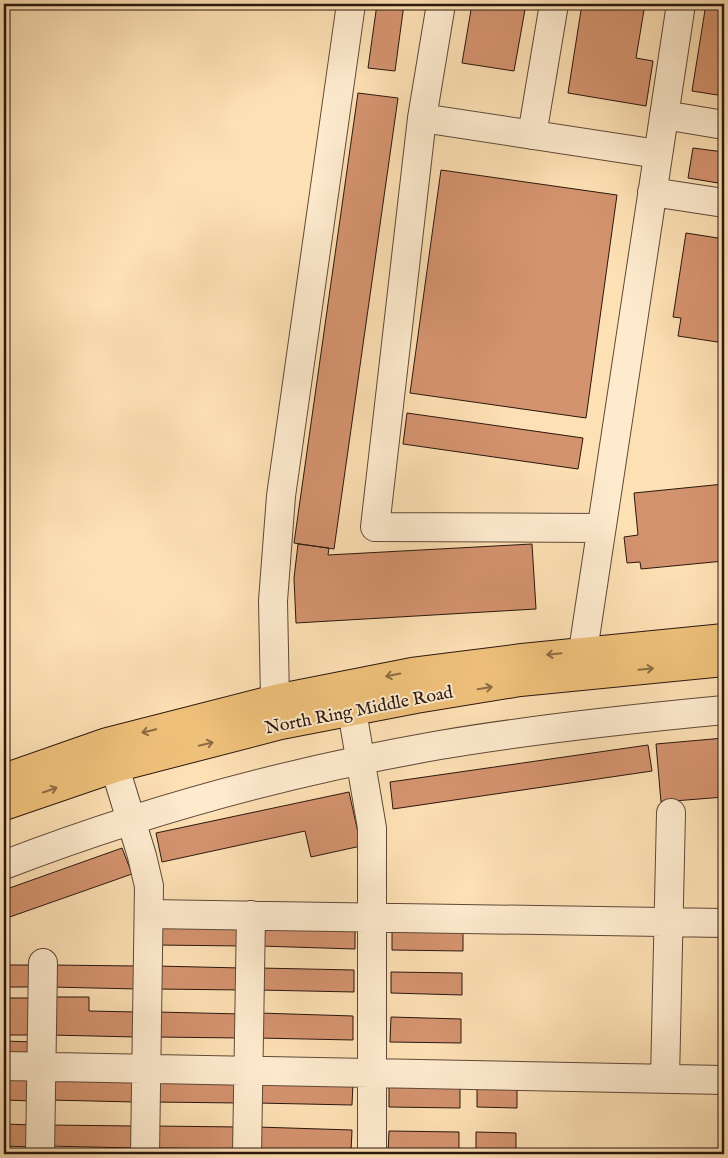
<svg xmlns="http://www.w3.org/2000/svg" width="728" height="1158" viewBox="0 0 728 1158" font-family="'IM FELL English',serif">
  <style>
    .building { fill: #d4936f; stroke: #2a170e }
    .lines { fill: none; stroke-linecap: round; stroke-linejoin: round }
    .minor-casing { stroke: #5f4938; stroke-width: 30 }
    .major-casing { stroke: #2a170e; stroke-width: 30 }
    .minor { stroke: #feebce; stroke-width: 28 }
    .major { stroke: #eec07a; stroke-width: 28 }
    .oneway { stroke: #8c6c44 }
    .labels { text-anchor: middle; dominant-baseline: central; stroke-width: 4; stroke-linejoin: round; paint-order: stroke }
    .street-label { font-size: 18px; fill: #2a170e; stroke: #feebce }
  </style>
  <rect width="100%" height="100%" fill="#fde0b4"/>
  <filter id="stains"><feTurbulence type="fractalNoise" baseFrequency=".004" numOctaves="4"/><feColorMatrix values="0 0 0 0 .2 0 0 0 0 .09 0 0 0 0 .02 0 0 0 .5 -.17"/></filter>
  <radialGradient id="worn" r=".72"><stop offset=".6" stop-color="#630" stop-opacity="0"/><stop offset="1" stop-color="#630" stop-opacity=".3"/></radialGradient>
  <!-- building -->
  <path class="building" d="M377,4h27l-9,67 -27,-3z
    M472,4h54l-12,67 -52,-8z
    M582,4h63l-9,54 17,3 -7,45 -78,-13z
    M706,4h18v92l-32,-5z
    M358,93l40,5 -64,451 -40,-6z
    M693,148l31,4v32l-36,-6z
    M441,170l176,25 -31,223 -176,-25z
    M686,233l38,6v104l-46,-7 3,-18 -8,-1z
    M407,413l176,25 -5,31 -175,-25z
    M724,484v77l-83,8 -1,-7 -13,1 -3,-26 14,-2 -4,-42z
    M298,544l31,4 -1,7 204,-11 4,65 -240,14 -2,-45z
    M724,738v59l-63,5 -5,-58z
    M648,745l4,26 -259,38 -3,-27z
    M349,792l12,54 -50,11 -6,-26 -143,31 -6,-29z
    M122,848l10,26 -128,45v-29z
    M157,920l86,1v25l-86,-1z
    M260,921l95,2v26l-95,-3z
    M392,925l71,1v25l-71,-1z
    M4,965h31v22h-31z
    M51,965l86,1v23l-86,-2z
    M156,966l86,2v22l-86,-1z
    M260,968l94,2v22l-95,-2z
    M391,972l71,1v22l-71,-2z
    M50,997h39v14l47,1v25l-86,-2z
    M4,998h31l-1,37h-30z
    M156,1012l86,2 -1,24 -86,-1z
    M259,1013l94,3v24l-95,-2z
    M391,1017l70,2v24l-71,-1z
    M4,1041l29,1v13h-29z
    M4,1076l30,1 -1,24 -29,-1z
    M49,1076l86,2v24l-86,-2z
    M154,1078l86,1v24l-86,-1z
    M258,1079l95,3 -1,23 -95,-2z
    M389,1083l71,1v24l-71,-1z
    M477,1084h40v24l-40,-1z
    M4,1124l29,1v22l-29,-1z
    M48,1125l86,1v22l-86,-2z
    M154,1126l86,1 -1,22 -86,-1z
    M257,1127l95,3 -1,22 -95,-3z
    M389,1131l70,1v22l-71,-1z
    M476,1132l40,1v21h-40z"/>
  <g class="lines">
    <!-- minor casing -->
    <g class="minor-casing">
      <path id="minor" d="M441,4l-19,114 -47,409 226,1
        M664,115l60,10
        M422,118l236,36
        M532,135l22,-131
        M652,192l72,11
        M583,651l98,-647
        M275,699l-2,-98 8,-105 70,-492
        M352,711l20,117v326
        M115,768l27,88 7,30 -4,268
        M4,865c140,-54 287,-94 436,-120 94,-16 189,-26 284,-35
        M150,914l574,9
        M4,1066l720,14
        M665,1079l6,-266
        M40,1154l3,-191
        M247,1154l4,-239"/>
    </g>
    <!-- major casing -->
    <g class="major-casing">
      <path id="major" d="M4,778l103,-36 168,-43 137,-27 110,-14 202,-20
        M4,806l111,-38 166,-43 135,-26 104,-17 204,-20"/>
    </g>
    <!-- minor -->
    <use href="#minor" class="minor"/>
    <!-- major -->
    <use href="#major" class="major"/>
  </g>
  <!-- one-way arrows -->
  <defs><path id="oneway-shaft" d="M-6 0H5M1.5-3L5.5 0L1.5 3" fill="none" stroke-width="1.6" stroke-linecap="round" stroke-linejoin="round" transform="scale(1.25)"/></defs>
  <g class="oneway">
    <use href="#oneway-shaft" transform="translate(554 654) rotate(174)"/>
    <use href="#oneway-shaft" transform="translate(646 669) rotate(-5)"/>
    <use href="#oneway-shaft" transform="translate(393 675) rotate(169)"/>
    <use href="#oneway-shaft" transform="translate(485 688) rotate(-9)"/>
    <use href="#oneway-shaft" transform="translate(149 731) rotate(166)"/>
    <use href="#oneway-shaft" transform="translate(206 744) rotate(-14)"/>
    <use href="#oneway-shaft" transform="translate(50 790) rotate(-19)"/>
  </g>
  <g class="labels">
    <!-- street labels -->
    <g class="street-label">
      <text transform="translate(359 711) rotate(-11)">North Ring Middle Road</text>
    </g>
  </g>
  <!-- margin -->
  <rect width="728" height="1158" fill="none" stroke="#fde0b4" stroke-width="20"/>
  <rect x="5" y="5" width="718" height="1148" fill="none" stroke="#2a170e" stroke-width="2.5"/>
  <rect x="10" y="10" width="708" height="1138" fill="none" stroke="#2a170e"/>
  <rect width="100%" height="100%" filter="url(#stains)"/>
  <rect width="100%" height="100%" fill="url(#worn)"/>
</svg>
